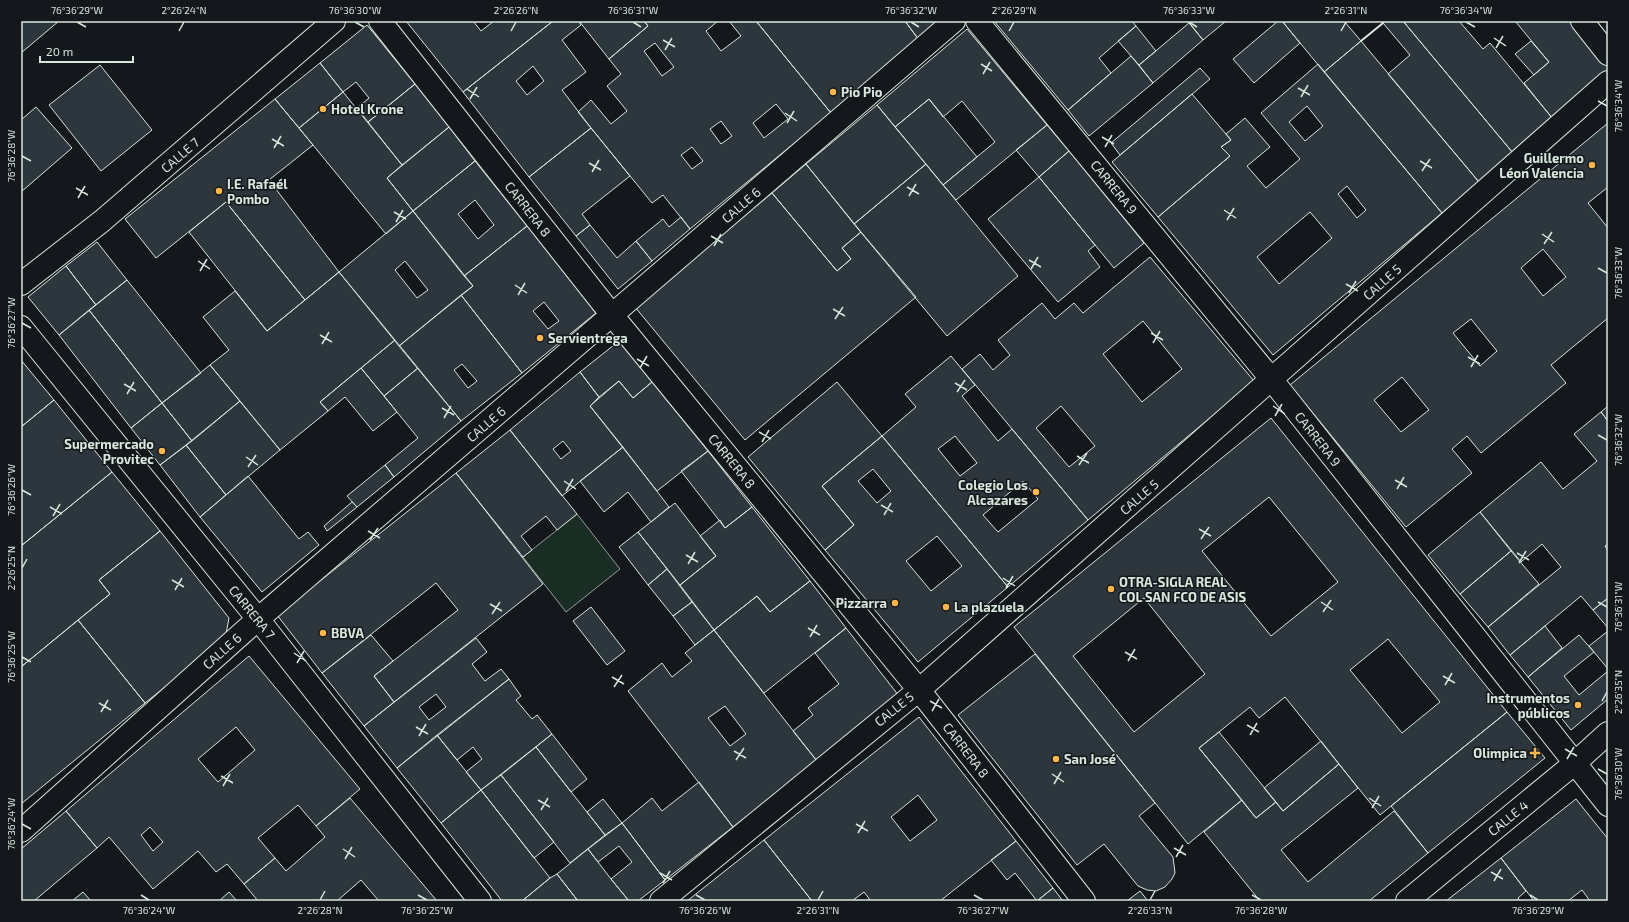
<svg xmlns="http://www.w3.org/2000/svg" width="1629" height="922" viewBox="0 0 1629 922" font-family="'Exo 2',sans-serif">
  <style>
    .green { fill: #1a2d24; stroke: #939e99 }
    .building { fill: #2c363c; stroke: #d8e6dc; fill-rule: evenodd }
    .lines { fill: none; stroke-linecap: round; stroke-linejoin: round }
    .minor-casing { stroke: #d8e6dc; stroke-width: 24 }
    .major-casing { stroke: #d8e6dc; stroke-width: 24 }
    .minor { stroke: #14181c; stroke-width: 22 }
    .major { stroke: #14181c; stroke-width: 22 }
    .wall { stroke: #d8e6dc; stroke-width: 2 }
    .ticks { fill: none; stroke: #d8e6dc; stroke-width: 1.5 }
    .poi-dot { fill: #ffb74d; stroke: #14181c; stroke-width: 1.5 }
    .labels { text-anchor: middle; dominant-baseline: central; stroke-width: 3; stroke-linejoin: round; paint-order: stroke }
    .poi-label { font-size: 13px; font-weight: bold; fill: #d8e6dc; stroke: #14181c; text-anchor: start }
    .street-label { font-size: 13px; fill: #d8e6dc; stroke: #14181c }
    .neatline { fill: none; stroke: #d8e6dc; stroke-width: 1.5 }
    .ticks-label { font-size: 10px; text-anchor: middle; fill: #d8e6dc }
  </style>
  <rect width="100%" height="100%" fill="#14181c"/>
  <!-- green -->
  <path class="green" d="M577,514l43,55 -54,43 -43,-55z"/>
  <!-- building -->
  <path class="building" d="M21,21h38l-38,32z
    M406,21h67l8,10 13,-10h59l-90,71z
    M553,21h26l2,4 -19,15 24,32 -24,18 29,38 -62,49 -66,-85zM533,66l11,15 -17,14 -11,-14z
    M579,21h65l4,5 -39,33z
    M644,21h74l-12,10 15,20 20,-15 -12,-15h27l75,92 -141,116 -27,-34 -11,8 -74,-91 13,-12 20,24 16,-13 -20,-25 14,-12 -12,-15 39,-33zM655,43l19,24 -12,9 -18,-25zM776,104l12,15 -24,19 -11,-15zM721,121l11,15 -11,8 -11,-15zM692,147l11,14 -11,8 -11,-14z
    M756,21h149l14,19 -88,73z
    M905,21h37l-23,19z
    M994,21h138l4,5 -37,32 12,15 -43,37z
    M1188,21h38l-23,19z
    M1278,21h4l18,22 -46,40 -21,-24z
    M1282,21h62l17,20 -37,31z
    M1385,21h18l110,132 -34,29 -91,-108 22,-19 -27,-32z
    M1403,21h56l24,28 7,-6 63,76 -40,34z
    M1515,21h54l39,46v5l-55,47 -29,-36 25,-21z
    M1189,23l14,17 -50,43 -14,-18z
    M367,25l48,59 -47,38 -11,-14 12,-10 -13,-16 -13,10 -23,-29z
    M1136,26l20,25 -17,14 -21,-24z
    M967,29l80,96 -91,75 -13,-15 52,-43 -33,-41 -19,16 -14,-18 -34,28 -18,-22z
    M1361,41l118,141 -37,31 -118,-141z
    M1531,41l18,21 -15,13 -19,-21z
    M1131,56l22,27 -64,53 -21,-26z
    M320,63l23,29 -44,36 -24,-29z
    M1318,64l124,149 -169,142 -115,-138 72,-61 -9,-9 10,-7 -5,-6 19,-16 25,29 -23,19 19,22 34,-29 -39,-46zM1307,106l16,20 -18,15 -16,-19zM1347,186l19,24 -9,8 -19,-24zM1310,212l22,26 -53,46 -22,-27z
    M100,65l52,65 -51,41 -52,-66z
    M1200,68l10,11 -90,76 -9,-12z
    M415,84l34,43 -47,38 -34,-43z
    M343,92l59,73 -15,13 26,33 -27,23 -87,-106z
    M1192,94l39,46 -10,7 9,9 -72,61 -46,-55z
    M275,99l38,46 -44,35 70,92 -34,28 -79,-98 -70,56 -31,-39z
    M929,99l48,58 -34,28 -48,-58z
    M877,105l49,59 -72,60 -48,-60z
    M36,107l36,41 -51,44v-72z
    M1608,123v64l-20,16 20,25v90l-57,47 15,18 -85,70 -14,-17 -15,13 20,24 -66,54 -116,-142zM1543,249l23,28 -23,19 -22,-28zM1471,319l26,32 -17,15 -27,-33zM1402,377l27,33 -28,22 -27,-32z
    M1047,125l22,26 -30,26 -23,-27z
    M449,127l26,34 -62,50 -26,-33z
    M591,128l39,48 -48,38 8,11 -14,11 -47,-59z
    M1069,151l75,92 -30,25 -75,-91z
    M475,161l52,65 -63,50 -51,-65zM475,200l19,25 -16,14 -20,-25z
    M806,164l55,68 -19,16 9,11 -14,12 -65,-78z
    M926,164l92,112 -71,60 -93,-112z
    M1039,177l56,68 -7,6 12,16 -42,35 -70,-83z
    M772,193l65,78 14,-12 -9,-11 19,-16 55,65 -171,143 -110,-133z
    M226,202l79,98 -38,31 -78,-99z
    M413,211l60,75 -74,60 -60,-74zM405,261l23,29 -11,8 -22,-28z
    M681,217l9,12 -38,32 -16,-20 27,-22 6,8z
    M590,225l27,33 19,-17 16,20 -34,28 -42,-53z
    M527,226l69,87 -74,60 -61,-78 12,-9 -9,-10zM544,302l15,19 -11,8 -15,-18z
    M97,242l30,38 -31,25 -30,-39z
    M1150,257l104,124 -166,139 -126,-151 18,-15 13,16 17,-15 -12,-15 44,-37 13,16 19,-16 9,10zM1143,321l39,48 -40,33 -39,-48zM1061,406l34,40 -26,21 -33,-39z
    M66,266l30,39 -37,30 -31,-38z
    M339,272l56,68 -75,62 8,9 -48,39 -70,-85 19,-15 -26,-33 32,-26 32,40z
    M127,280l74,93 -39,30 -73,-93z
    M461,295l61,78 -61,48 -62,-75zM462,364l15,17 -9,7 -14,-18z
    M89,310l73,93 -31,25 -72,-93z
    M395,340l23,28 -34,28 -23,-28z
    M619,341l33,41 -19,16 -14,-17 -20,16 -19,-25z
    M951,356l24,29 -13,11 36,45 14,-12 76,91 -80,67 -126,-151 34,-29 -11,-13zM955,436l22,27 -17,13 -22,-27zM1023,481l15,18 -40,33 -15,-17z
    M21,360l33,40 -33,27z
    M210,365l30,36 -48,40 -30,-38z
    M361,368l36,44 -24,19 -28,-34 -17,14 -8,-9z
    M418,368l43,53 -67,56 -9,-12 33,-27 -34,-42z
    M580,372l19,25 -9,9 33,41 -61,49 -52,-66zM563,441l8,10 -10,8 -8,-10z
    M619,381l14,17 19,-16 56,69 -51,40 -67,-85z
    M837,382l45,54 -60,50 32,39 -29,25 -77,-93z
    M54,400l58,72 -91,74v-119z
    M240,401l40,49 -54,45 -40,-50z
    M162,403l30,38 -32,24 -29,-37z
    M1608,406v15l-7,-9z
    M1601,412l7,9v123l-3,2 3,5v47l-15,12 -12,-14 -71,59 -22,-28 73,-60 -19,-23 -21,18 -41,-50 61,-50 22,27 34,-28 -23,-27z
    M1271,418l236,294 -127,103 -95,-118 -26,21 -9,-11 -51,41 43,52 -54,44 -174,-217zM1269,497l69,85 -67,54 -69,-85zM1144,598l61,76 -71,58 -61,-76zM1388,639l52,63 -38,31 -52,-63z
    M510,430l67,84 -20,16 -11,-14 -25,20 11,14 -9,7 -67,-84z
    M882,436l126,151 -90,75 -93,-112 29,-25 -32,-39zM873,469l18,22 -14,12 -19,-22zM937,536l25,30 -31,25 -25,-30z
    M186,445l40,50 -26,22 -40,-52z
    M623,447l46,60 -18,15 -23,-30 -24,20 -24,-31z
    M708,451l44,56 -27,21 -44,-57z
    M385,465l9,12 -37,30 -10,-11z
    M112,472l48,59 -61,49 11,14 -89,73v-121z
    M456,473l87,111 -149,118 -20,-26 84,-66 -22,-27 -114,90 -45,-58z
    M248,476l51,63 9,-7 11,13 -57,47 -62,-75z
    M352,502l5,5 -30,24 -3,-5z
    M675,503l41,53 -36,29 -42,-53z
    M752,507l58,74 -40,31 -13,-16 -43,34 -34,-45 36,-29 -16,-20 20,-16 5,8z
    M1480,512l31,39 -51,43 -32,-39z
    M160,531l69,87 -4,21 -80,64 -67,-83 32,-26 -11,-14z
    M638,532l29,37 -19,16 -29,-38z
    M1511,551l28,33 -51,43 -28,-33z
    M667,569l25,33 -19,14 -25,-31z
    M810,581l36,47 -82,65 -50,-63 43,-34 13,16z
    M1608,598v30l-15,-18z
    M692,602l22,28 -19,15 -22,-29z
    M591,607l34,44 -18,14 -34,-44z
    M78,620l67,83 -124,101v-137z
    M1545,626l17,22 -34,29 -18,-22z
    M846,628l53,68 -82,65 -24,-30 20,-16 -5,-7 31,-24 -24,-31z
    M714,630l103,131 -84,66 -105,-136 34,-28 10,14 20,-16 -7,-8zM725,706l21,28 -16,12 -22,-28z
    M1608,631v38l-19,-23z
    M371,635l22,26 -19,15 20,26 -30,24 -42,-53z
    M1579,635l15,17 -30,24 15,19 29,-24v28l-37,31 -43,-53z
    M476,638l11,14 -15,12 13,17 16,-12 8,10 -112,89 -33,-42zM436,694l10,13 -17,13 -10,-13z
    M1035,654l120,149 -16,13 34,41 2,16 -3,6 -7,8 -9,4 -9,-1 -9,-4 -34,-42 -27,21 -119,-150z
    M249,656l111,133 -44,37 -18,-21 -40,33 17,20 -31,26 -17,-20 -11,8 -18,-21 -45,38 -44,-52 -12,11 -31,-37zM236,727l19,23 -37,32 -20,-23zM150,827l13,15 -10,9 -12,-16z
    M509,679l12,17 -5,4 16,19 5,-4 15,19 -71,56 -15,-18 16,-13 -9,-12 -16,13 -20,-25z
    M1507,712l38,46 -117,95 -37,-47z
    M919,717l97,124 -76,60h-69l-7,-9 -12,9h-40l-48,-61zM918,795l19,25 -27,21 -19,-24z
    M1219,732l57,70 -20,16 -57,-70z
    M552,734l35,45 -16,13 -35,-45z
    M437,735l44,55 -40,33 -44,-55z
    M1321,741l18,23 -56,47 -19,-23z
    M536,747l69,88 -35,28 -69,-88z
    M1339,764l19,24 -77,62 27,32 86,-71 34,42 -59,48h-109l-56,-69 38,-32 14,18 20,-16 7,9z
    M501,775l53,67 -20,16 -53,-68z
    M699,782l34,45 -68,53 -43,-57 30,-25 10,13z
    M481,790l69,88 -28,23h-20l-61,-78z
    M350,798l87,103h-58l-18,-21 -24,21h-79l-14,-17 31,-26 11,13 39,-34 -9,-11z
    M603,799l19,24 -17,12 -18,-23z
    M1576,799l32,40v62h-18l-8,-11 -14,11h-34l-33,-43z
    M66,811l31,37 -63,53h-13v-52z
    M622,823l43,57 -27,21h-9l-18,-22 21,-17 -13,-16 -21,16 -10,-13z
    M764,840l48,61h-125z
    M1016,841l37,47 -16,13 -22,-28 -8,7 -16,-20z
    M588,849l23,30 18,22h-51l-21,-27z
    M1501,858l25,33 -8,7 2,3h-74z
    M557,874l21,27h-56l28,-23z
    M1053,888l10,13h-26z
    M1140,891l8,10h-21z
    M83,892l8,9h-19z
    M229,892l8,9h-18z"/>
  <g class="lines">
    <!-- minor casing -->
    <g class="minor-casing">
      <path id="minor" d="M1582,21l26,33
        M21,284l81,-63 232,-200
        M21,327l237,292 222,282
        M21,831l237,-212 696,-598
        M661,901l258,-211"/>
    </g>
    <!-- major casing -->
    <g class="major-casing">
      <path id="major" d="M380,21l232,294 307,375 165,211
        M977,21l295,359 336,425
        M919,690l689,-608
        M1407,901l168,-138 33,-30"/>
    </g>
    <!-- minor -->
    <use href="#minor" class="minor"/>
    <!-- major -->
    <use href="#major" class="major"/>
    <!-- wall -->
    <path class="wall" d="M1361,41l22,-18"/>
  </g>
  <!-- ticks -->
  <path class="ticks" d="M77,22l9,5M355,22l9,5M633,22l8,5M911,22l8,5M1189,22l8,5M1466,22l9,5M179,31l5,-9M511,31l5,-9M1009,31l5,-9M1341,31l5,-9M1494,38l12,8M663,40l12,7M1496,48l7,-12M665,50l7,-12M981,64l11,7M983,74l7,-12M1298,88l12,7M467,89l12,8M1301,97l7,-12M470,99l7,-12M1598,101l9,5M785,113l12,8M787,123l7,-12M1102,137l12,7M272,139l12,7M1105,147l7,-12M274,148l7,-12M22,156l9,5M1420,161l12,7M589,163l12,7M1422,171l8,-12M592,172l7,-12M907,187l12,7M76,188l12,7M909,196l7,-12M78,198l7,-12M1224,210l12,8M394,212l12,7M1227,220l7,-12M396,222l7,-12M1542,234l12,8M711,236l12,7M1544,244l8,-12M714,246l7,-12M1029,260l12,7M198,261l12,8M1598,268l9,5M1031,269l7,-12M200,271l7,-12M1346,284l12,7M515,285l12,8M1349,293l7,-12M518,295l7,-12M833,309l12,7M835,319l8,-12M22,323l9,5M1151,333l12,7M320,335l12,7M1153,343l7,-12M322,344l7,-12M1468,357l12,7M637,359l12,7M1471,367l7,-12M640,368l7,-12M955,383l12,7M124,384l12,7M957,392l8,-12M127,394l7,-12M1273,406l12,8M442,408l12,7M1275,416l7,-12M444,418l7,-12M759,432l12,7M1598,435l9,5M762,442l7,-12M1077,456l12,7M246,457l12,8M1079,465l8,-12M248,467l8,-12M1395,480l12,7M564,481l12,8M1397,489l7,-12M22,490l9,5M566,491l7,-12M881,505l12,7M50,507l12,7M884,515l7,-12M53,516l7,-12M1199,529l12,7M368,531l12,7M1201,539l8,-12M370,540l8,-12M1517,553l12,7M686,555l12,7M1519,563l7,-12M688,564l7,-12M22,568l5,-9M1003,578l12,8M172,580l12,7M1006,588l7,-12M175,590l7,-12M1321,602l12,8M1598,602l9,5M490,604l12,7M1323,612l8,-12M492,614l8,-12M808,628l12,7M810,637l7,-12M1125,652l12,7M294,653l12,8M22,657l9,5M1128,661l7,-12M297,663l7,-12M1443,676l12,7M612,677l12,7M1445,685l7,-12M614,687l8,-12M930,701l12,7M1602,701l5,-9M99,703l12,7M932,711l7,-12M101,712l7,-12M1247,725l12,7M416,727l12,7M1250,735l7,-12M419,736l7,-12M1565,749l12,7M734,751l12,7M1567,759l7,-12M736,760l8,-12M1598,769l9,5M1052,774l12,8M221,776l12,7M1054,784l7,-12M223,786l7,-12M1369,798l12,8M538,800l12,7M1372,808l7,-12M541,810l7,-12M22,824l9,5M856,824l12,7M858,833l7,-12M1174,848l12,7M343,849l12,8M1176,857l7,-12M345,859l7,-12M1491,872l12,7M660,873l12,7M1494,881l7,-12M663,883l7,-12M141,895l8,5M418,895l9,5M696,895l9,5M974,895l9,5M1252,895l9,5M1530,895l8,5M320,900l5,-9M818,900l5,-9M1150,900l5,-9"/>
  <!-- markers -->
  <g class="poi-dot">
    <circle cx="833" cy="92" r="4"/>
    <circle cx="323" cy="109" r="4"/>
    <circle cx="1592" cy="165" r="4"/>
    <circle cx="219" cy="191" r="4"/>
    <circle cx="540" cy="338" r="4"/>
    <circle cx="162" cy="451" r="4"/>
    <circle cx="1036" cy="492" r="4"/>
    <circle cx="1111" cy="589" r="4"/>
    <circle cx="895" cy="603" r="4"/>
    <circle cx="946" cy="607" r="4"/>
    <circle cx="323" cy="633" r="4"/>
    <circle cx="1578" cy="705" r="4"/>
    <path d="M1533 747h4v4h4v4h-4v4h-4v-4h-4v-4h4z"/>
    <circle cx="1056" cy="759" r="4"/>
  </g>
  <g class="labels">
    <!-- poi labels -->
    <g class="poi-label">
      <text x="841" y="92">Pio Pio</text>
      <text x="331" y="109">Hotel Krone</text>
      <text x="1584" y="158" text-anchor="end">Guillermo<tspan x="1584" dy="15">Léon Valencia</tspan></text>
      <text x="227" y="184">I.E. Rafaél<tspan x="227" dy="15">Pombo</tspan></text>
      <text x="548" y="338">Servientrega</text>
      <text x="154" y="444" text-anchor="end">Supermercado<tspan x="154" dy="15">Provitec</tspan></text>
      <text x="1028" y="485" text-anchor="end">Colegio Los<tspan x="1028" dy="15">Alcazares</tspan></text>
      <text x="1119" y="582">OTRA-SIGLA REAL<tspan x="1119" dy="15">COL SAN FCO DE ASIS</tspan></text>
      <text x="887" y="603" text-anchor="end">Pizzarra</text>
      <text x="954" y="607">La plazuela</text>
      <text x="331" y="633">BBVA</text>
      <text x="1570" y="698" text-anchor="end">Instrumentos<tspan x="1570" dy="15">públicos</tspan></text>
      <text x="1527" y="753" text-anchor="end">Olimpica</text>
      <text x="1064" y="759">San José</text>
    </g>
    <!-- street labels -->
    <g class="street-label">
      <text transform="translate(180 155) rotate(-41)">CALLE 7</text>
      <text transform="translate(1114 187) rotate(51)">CARRERA 9</text>
      <text transform="translate(741 205) rotate(-41)">CALLE 6</text>
      <text transform="translate(528 209) rotate(52)">CARRERA 8</text>
      <text transform="translate(1382 282) rotate(-42)">CALLE 5</text>
      <text transform="translate(486 424) rotate(-41)">CALLE 6</text>
      <text transform="translate(1318 439) rotate(52)">CARRERA 9</text>
      <text transform="translate(732 461) rotate(51)">CARRERA 8</text>
      <text transform="translate(1139 497) rotate(-41)">CALLE 5</text>
      <text transform="translate(252 612) rotate(51)">CARRERA 7</text>
      <text transform="translate(222 651) rotate(-42)">CALLE 6</text>
      <text transform="translate(894 709) rotate(-39)">CALLE 5</text>
      <text transform="translate(966 750) rotate(52)">CARRERA 8</text>
      <text transform="translate(1508 818) rotate(-39)">CALLE 4</text>
    </g>
  </g>
  <!-- border -->
  <rect width="1629" height="922" fill="none" stroke="#14181c" stroke-width="44"/>
  <!-- scale -->
  <path d="M40 56v6h93v-6" fill="none" stroke="#d8e6dc" stroke-width="2"/>
  <text x="46" y="56" font-size="12" fill="#d8e6dc" stroke="#14181c" stroke-width="3" paint-order="stroke">20 m</text>
  <rect x="22" y="22" width="1585" height="878" class="neatline"/>
  <g class="ticks-label">
    <text x="77" y="14">76°36'29"W</text>
    <text x="184" y="14">2°26'24"N</text>
    <text x="355" y="14">76°36'30"W</text>
    <text x="516" y="14">2°26'26"N</text>
    <text x="633" y="14">76°36'31"W</text>
    <text x="911" y="14">76°36'32"W</text>
    <text x="1014" y="14">2°26'29"N</text>
    <text x="1189" y="14">76°36'33"W</text>
    <text x="1346" y="14">2°26'31"N</text>
    <text x="1466" y="14">76°36'34"W</text>
    <text transform="translate(1618 106) rotate(-90)" y="4">76°36'34"W</text>
    <text transform="translate(11 156) rotate(-90)" y="4">76°36'28"W</text>
    <text transform="translate(1618 273) rotate(-90)" y="4">76°36'33"W</text>
    <text transform="translate(11 323) rotate(-90)" y="4">76°36'27"W</text>
    <text transform="translate(1618 440) rotate(-90)" y="4">76°36'32"W</text>
    <text transform="translate(11 490) rotate(-90)" y="4">76°36'26"W</text>
    <text transform="translate(11 568) rotate(-90)" y="4">2°26'25"N</text>
    <text transform="translate(1618 607) rotate(-90)" y="4">76°36'31"W</text>
    <text transform="translate(11 657) rotate(-90)" y="4">76°36'25"W</text>
    <text transform="translate(1618 692) rotate(-90)" y="4">2°26'35"N</text>
    <text transform="translate(1618 774) rotate(-90)" y="4">76°36'30"W</text>
    <text transform="translate(11 824) rotate(-90)" y="4">76°36'24"W</text>
    <text x="149" y="914">76°36'24"W</text>
    <text x="320" y="914">2°26'28"N</text>
    <text x="427" y="914">76°36'25"W</text>
    <text x="705" y="914">76°36'26"W</text>
    <text x="818" y="914">2°26'31"N</text>
    <text x="983" y="914">76°36'27"W</text>
    <text x="1150" y="914">2°26'33"N</text>
    <text x="1261" y="914">76°36'28"W</text>
    <text x="1538" y="914">76°36'29"W</text>
  </g>
</svg>
